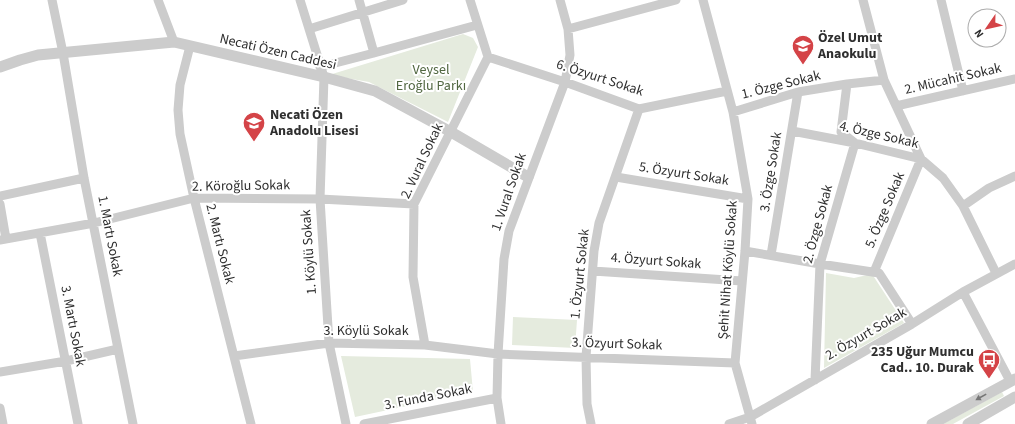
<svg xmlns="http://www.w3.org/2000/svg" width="1015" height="424" viewBox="0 0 1015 424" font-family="'Source Sans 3',sans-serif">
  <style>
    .green { fill: #e5ebde }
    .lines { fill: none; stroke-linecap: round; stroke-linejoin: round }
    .minor { stroke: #ccc; stroke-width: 9 }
    .tertiary { stroke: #ccc; stroke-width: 11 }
    .oneway { fill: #767676 }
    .labels { text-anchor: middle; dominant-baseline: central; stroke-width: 4; stroke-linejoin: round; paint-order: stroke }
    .poi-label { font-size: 14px; font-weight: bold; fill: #2f2f2f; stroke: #fff; text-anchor: start }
    .street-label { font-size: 14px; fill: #2f2f2f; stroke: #fff }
    .park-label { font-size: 14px; fill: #516741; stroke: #fff }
  </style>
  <rect width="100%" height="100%" fill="#fff"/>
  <!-- green -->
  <path class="green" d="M463,34l10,4 5,9 -30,75 -79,-40 -40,-7z
    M826,273l28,5 18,-4 32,49 -80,45z
    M513,317l64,3 -2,28 -63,-3z
    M341,356l129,3 3,33 -118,25z
    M1002,392l2,4 -51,28h-10z"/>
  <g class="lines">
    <!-- minor -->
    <path class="minor" d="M52,0l11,53 21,125 49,246
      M158,0l16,42
      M300,0l24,77 -4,122 9,144 17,81
      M359,0l15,53
      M703,0l30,112 15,87 -3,52 -10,112 17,61
      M863,0l21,80 37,79 -47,113
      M941,0l22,91
      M309,29l94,-29
      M568,29l108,-29
      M190,46l-10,39 -2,25 2,24 14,64 57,226
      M488,57l77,25 74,27 88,-18
      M320,67l54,-14 103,-28
      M896,106l119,-27
      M733,112l65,-20 49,-8 37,-4
      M792,131l63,12 66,16 22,19 20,28 33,67
      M616,177l132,22
      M0,196l84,-18
      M0,204l6,35
      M963,206l26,-18 26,-12
      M40,233l38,191
      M0,240l94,-17 100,-25 126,1 94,5
      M745,251l75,13 59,9 33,51
      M771,255l27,-163
      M593,271l149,10
      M963,292l47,89
      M425,345l-12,-68 1,-73 74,-147 -18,-57
      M234,356l95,-13 96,2 73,9 237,9
      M0,372l66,-11 52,-12
      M815,380l5,-116 35,-121 -14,-11 6,-48
      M0,408l3,16
      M364,424l133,-26
      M501,424l-4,-26 1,-44 6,-95 5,-28 56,-149 5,-27 -2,-26 -8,-29
      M591,424l-4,-20 -1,-47 8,-106 5,-28 40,-114
      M729,424l21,-7 162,-93 51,-32 52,-28"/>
    <!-- tertiary -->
    <path class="tertiary" d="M0,67l20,-7 18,-5 136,-13 150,35 51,14 76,41 77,45
      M932,424l83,-45
      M968,424l47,-27"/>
  </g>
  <!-- one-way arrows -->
  <defs><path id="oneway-solid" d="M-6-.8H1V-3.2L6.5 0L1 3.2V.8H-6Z"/></defs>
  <use class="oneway" href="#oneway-solid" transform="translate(981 397) rotate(151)"/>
  <!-- icons -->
  <defs>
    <g id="school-pin" transform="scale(1.15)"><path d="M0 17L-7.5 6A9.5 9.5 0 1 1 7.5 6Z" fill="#d44347" stroke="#fff"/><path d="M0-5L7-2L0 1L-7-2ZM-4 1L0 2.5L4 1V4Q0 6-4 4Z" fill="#fff"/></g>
    <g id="bus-pin" transform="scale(1.15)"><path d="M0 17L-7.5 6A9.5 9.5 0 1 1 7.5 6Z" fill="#d44347" stroke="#fff"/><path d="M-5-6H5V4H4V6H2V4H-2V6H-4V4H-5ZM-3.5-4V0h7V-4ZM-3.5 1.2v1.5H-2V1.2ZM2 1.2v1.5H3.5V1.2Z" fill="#fff"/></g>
  </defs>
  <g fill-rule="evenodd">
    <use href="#school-pin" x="803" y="46"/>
    <use href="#school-pin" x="254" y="123"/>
    <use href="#bus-pin" x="989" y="360"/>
  </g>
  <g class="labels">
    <!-- poi labels -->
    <g class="poi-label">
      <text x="818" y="38">Özel Umut<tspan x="818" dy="16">Anaokulu</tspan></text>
      <text x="270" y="115">Necati Özen<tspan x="270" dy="16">Anadolu Lisesi</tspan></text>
      <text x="974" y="352" text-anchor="end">235 Uğur Mumcu<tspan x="974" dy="16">Cad.. 10. Durak</tspan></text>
    </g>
    <!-- street labels -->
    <g class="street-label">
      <text transform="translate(278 52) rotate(13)">Necati Özen Caddesi</text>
      <text transform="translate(600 78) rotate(18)">6. Özyurt Sokak</text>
      <text transform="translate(953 79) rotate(-13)">2. Mücahit Sokak</text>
      <text transform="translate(781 85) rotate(-14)">1. Özge Sokak</text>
      <text transform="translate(879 135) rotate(13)">4. Özge Sokak</text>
      <text transform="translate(422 161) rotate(-65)">2. Vural Sokak</text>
      <text transform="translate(771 172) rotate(-81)">3. Özge Sokak</text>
      <text transform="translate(684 174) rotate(9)">5. Özyurt Sokak</text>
      <text transform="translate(241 186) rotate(-1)">2. Köroğlu Sokak</text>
      <text transform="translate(509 192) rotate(-71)">1. Vural Sokak</text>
      <text transform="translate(885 210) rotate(-67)">5. Özge Sokak</text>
      <text transform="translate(818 224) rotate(-75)">2. Özge Sokak</text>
      <text transform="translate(110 236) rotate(79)">1. Martı Sokak</text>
      <text transform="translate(220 244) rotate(76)">2. Martı Sokak</text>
      <text transform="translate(309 252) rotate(-94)">1. Köylü Sokak</text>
      <text transform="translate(656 261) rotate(4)">4. Özyurt Sokak</text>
      <text transform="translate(728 270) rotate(-86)">Şehit Nihat Köylü Sokak</text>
      <text transform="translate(580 274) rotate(-84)">1. Özyurt Sokak</text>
      <text transform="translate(73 326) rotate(79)">3. Martı Sokak</text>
      <text x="366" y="331">3. Köylü Sokak</text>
      <text transform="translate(866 334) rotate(-30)">2. Özyurt Sokak</text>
      <text transform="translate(617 344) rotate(2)">3. Özyurt Sokak</text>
      <text transform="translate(428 397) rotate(-11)">3. Funda Sokak</text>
    </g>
    <!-- park labels -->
    <g class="park-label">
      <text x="431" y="70">Veysel<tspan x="431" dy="16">Eroğlu Parkı</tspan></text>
    </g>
  </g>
  <!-- north arrow -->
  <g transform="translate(987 28) rotate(236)"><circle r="19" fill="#ffffff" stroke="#acacac"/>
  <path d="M0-3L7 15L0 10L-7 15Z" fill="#d44347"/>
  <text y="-6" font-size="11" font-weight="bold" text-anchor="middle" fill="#2f2f2f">N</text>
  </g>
</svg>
